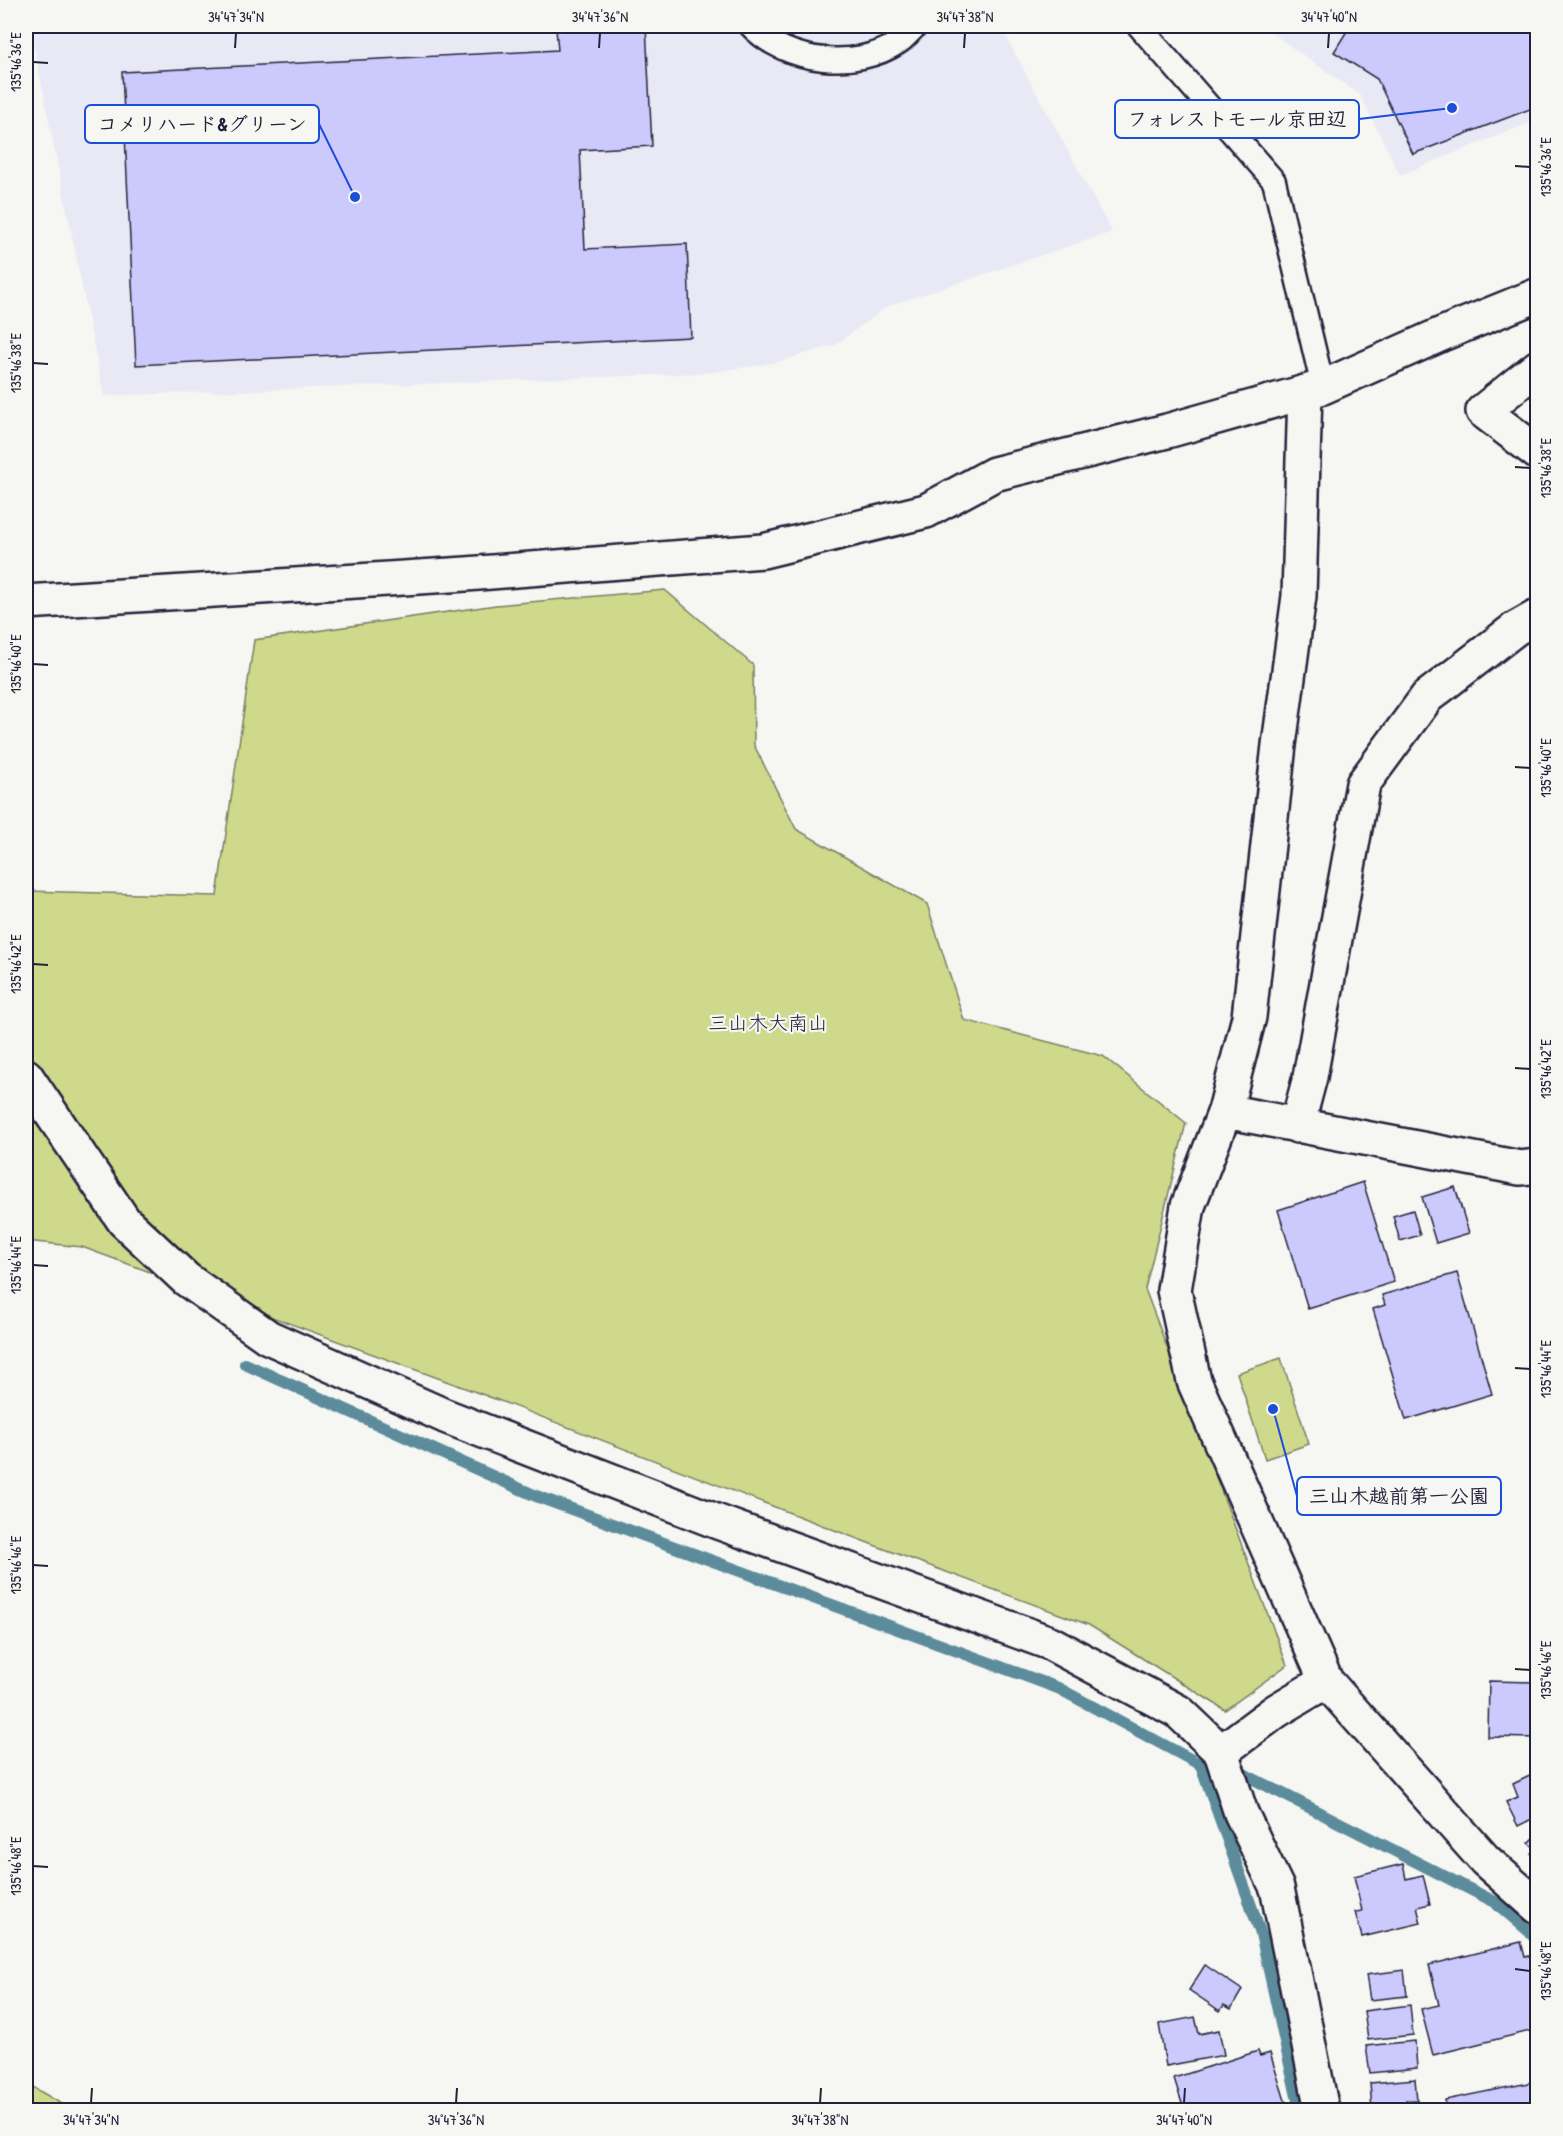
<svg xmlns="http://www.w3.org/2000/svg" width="1563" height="2136" viewBox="0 0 1563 2136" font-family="'Patrick Hand','Klee One',sans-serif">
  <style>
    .built { fill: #e9e9f5 }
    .green { fill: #ced98c; stroke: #787e64; stroke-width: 1.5 }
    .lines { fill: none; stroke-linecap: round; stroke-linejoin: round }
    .stream { stroke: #5b8c9b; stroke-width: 12 }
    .building { fill: #cccafc; stroke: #22223b; stroke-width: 1.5 }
    .service-casing { stroke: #22223b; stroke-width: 27 }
    .minor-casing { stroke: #22223b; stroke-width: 38 }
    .tertiary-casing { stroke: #22223b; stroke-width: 38 }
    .service { stroke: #f6f6f2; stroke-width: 22 }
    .minor { stroke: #f6f6f2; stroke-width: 33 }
    .tertiary { stroke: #f6f6f2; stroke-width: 33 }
    .ticks { fill: none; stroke: #22223b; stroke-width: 2 }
    .labels { text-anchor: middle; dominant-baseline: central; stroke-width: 4.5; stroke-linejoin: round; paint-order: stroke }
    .neighbourhood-label { font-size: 20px; fill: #22223b; stroke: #f6f6f2 }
    .leader { fill: none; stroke: #1d4ed8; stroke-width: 2 }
    .callout-dot { fill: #1d4ed8; stroke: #f6f6f2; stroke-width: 2 }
    .callout { fill: #f6f6f2; stroke: #1d4ed8; stroke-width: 2 }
    .callout-label { font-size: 20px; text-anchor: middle; font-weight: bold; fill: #22223b }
    .neatline { fill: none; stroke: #22223b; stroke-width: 2 }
    .ticks-label { font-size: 15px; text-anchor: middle; fill: #22223b }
  </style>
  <rect width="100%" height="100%" fill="#f6f6f2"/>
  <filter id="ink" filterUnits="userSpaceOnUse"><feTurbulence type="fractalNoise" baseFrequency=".0167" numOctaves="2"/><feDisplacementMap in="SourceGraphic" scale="12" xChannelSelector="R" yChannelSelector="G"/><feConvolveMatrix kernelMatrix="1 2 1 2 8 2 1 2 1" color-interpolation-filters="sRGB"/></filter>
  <g filter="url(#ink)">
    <!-- built -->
    <path class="built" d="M30,26h970l112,206 -224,74 -53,39 -61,18 -68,10 -602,23z
      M1262,26h275v94l-137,55 -40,-80z"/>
    <!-- green -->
    <path class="green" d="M665,590l88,75 1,80 42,84 131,75 37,116 139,36 83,67 -41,166 142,376 -62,45 -136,-85 -226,-84 -368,-142 -413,-152 -56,-6v-350l191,5 37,-256 242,-35z
      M1281,1358l28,86 -44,15 -28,-86z
      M26,2083l46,27h-46z"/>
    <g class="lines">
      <!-- stream -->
      <path class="stream" d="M245,1364l291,132 522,192 143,77 60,169 39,176
        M1234,1769l261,133 43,37"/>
    </g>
    <!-- building -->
    <path class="building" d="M646,26l6,120 -72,4 5,99 102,-5 4,93 -555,28 -14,-293 436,-22 -2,-21z
      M1350,26h188v80l-125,48 -36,-75 -43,-27z
      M1363,1182l31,100 -86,27 -30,-99z
      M1455,1187l14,46 -33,10 -14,-46z
      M1413,1210l7,25 -20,6 -7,-25z
      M1457,1273l35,121 -86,26 -33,-111 12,-4 -3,-10z
      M1489,1681l47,1v56l-48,-1z
      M1538,1772v44l-20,10 -12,-24 12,-5 -5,-13z
      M1538,1834v26l-7,-6 5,-5 -7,-6z
      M1403,1864l3,15 17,-4 7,29 -13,3 4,16 -59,14 -7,-25 7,-1 -8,-35z
      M1521,1942l4,15 13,-3v75l-105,26 -12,-46 18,-4 -10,-40z
      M1205,1965l37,25 -11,19 -7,-4 -4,6 -31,-21z
      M1404,1970l3,26 -37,4 -4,-25z
      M1410,2005l3,30 -45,5 -4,-29z
      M1195,2017l4,17 20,-4 5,25 -58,11 -7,-42z
      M1415,2041l2,27 -47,5 -4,-27z
      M1258,2051l2,5 10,-3 18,57h-104l-10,-32z
      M1415,2079l2,21h-11l1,7 -35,3 -2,-27z
      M1538,2081v29h-91l-2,-10z"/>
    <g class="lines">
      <!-- service casing -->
      <g class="service-casing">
        <path id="service" d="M751,26c35,37 105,45 148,16 6,-4 11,-11 17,-16
          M1139,26l135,155 49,206"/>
      </g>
      <!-- minor casing -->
      <g class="minor-casing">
        <path id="minor" d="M1538,367l-55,44 55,42
          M26,602l440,-28 297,-23 163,-40 68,-37 173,-43 156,-44 119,-53 96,-39
          M1225,1111l24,-94 30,-272 20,-149 6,-204
          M1297,1126l13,-49 53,-293 64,-87 88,-68 23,-13
          M1538,1166l-18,2 -295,-57 -37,95 -14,84 20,91 132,300 159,179 53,47
          M1322,2110l-45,-222 -36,-75 -20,-61 55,-41 50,-30"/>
      </g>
      <!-- tertiary casing -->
      <g class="tertiary-casing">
        <path id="tertiary" d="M26,1076l98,145 62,58 82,58 177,79 273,106 332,121 129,69 42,40"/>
      </g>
      <!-- service -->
      <use href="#service" class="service"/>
      <!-- minor -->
      <use href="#minor" class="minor"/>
      <!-- tertiary -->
      <use href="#tertiary" class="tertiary"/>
    </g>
  </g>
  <!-- ticks -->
  <path class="ticks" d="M235,48l1,-15M599,48l1,-15M964,48l1,-15M1328,48l1,-15M33,62l15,1M1515,166l15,1M33,363l15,1M1515,467l15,1M33,664l15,1M1515,767l15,1M33,964l15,1M1515,1068l15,1M33,1265l15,1M1515,1368l15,1M33,1565l15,1M1515,1669l15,1M33,1866l15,1M1515,1969l15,2M91,2103l1,-15M456,2103l1,-15M820,2103l1,-15M1184,2103l1,-15"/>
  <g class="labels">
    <!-- neighbourhood labels -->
    <g class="neighbourhood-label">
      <text x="768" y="1022">三山木大南山</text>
    </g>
  </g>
  <!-- callouts -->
  <path class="leader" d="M1452 108L1359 119M355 197L319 124M1273 1409L1297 1496"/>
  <g class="callout-dot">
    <circle cx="1452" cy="108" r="6"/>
    <circle cx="355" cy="197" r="6"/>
    <circle cx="1273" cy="1409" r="6"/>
  </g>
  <g class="callout">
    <rect x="1115" y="100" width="244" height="38" rx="6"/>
    <rect x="85" y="105" width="234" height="38" rx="6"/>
    <rect x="1297" y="1477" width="204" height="38" rx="6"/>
  </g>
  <g class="callout-label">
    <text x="1237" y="126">フォレストモール京田辺</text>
    <text x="202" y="131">コメリハード&amp;グリーン</text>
    <text x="1399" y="1503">三山木越前第一公園</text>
  </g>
  <!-- margin -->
  <rect width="1563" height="2136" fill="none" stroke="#f6f6f2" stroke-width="66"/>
  <rect x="33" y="33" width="1497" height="2070" class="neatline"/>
  <g class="ticks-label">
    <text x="236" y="22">34°47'34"N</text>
    <text x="600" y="22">34°47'36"N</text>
    <text x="965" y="22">34°47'38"N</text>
    <text x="1329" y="22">34°47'40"N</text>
    <text transform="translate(16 62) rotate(-90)" y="5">135°46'36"E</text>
    <text transform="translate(1546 167) rotate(-90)" y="5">135°46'36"E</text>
    <text transform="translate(16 363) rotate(-90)" y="5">135°46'38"E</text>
    <text transform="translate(1546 468) rotate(-90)" y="5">135°46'38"E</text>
    <text transform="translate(16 664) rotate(-90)" y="5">135°46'40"E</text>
    <text transform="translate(1546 768) rotate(-90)" y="5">135°46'40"E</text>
    <text transform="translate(16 964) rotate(-90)" y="5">135°46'42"E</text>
    <text transform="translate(1546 1069) rotate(-90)" y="5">135°46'42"E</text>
    <text transform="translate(16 1265) rotate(-90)" y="5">135°46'44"E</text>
    <text transform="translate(1546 1369) rotate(-90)" y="5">135°46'44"E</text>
    <text transform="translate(16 1565) rotate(-90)" y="5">135°46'46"E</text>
    <text transform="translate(1546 1670) rotate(-90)" y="5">135°46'46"E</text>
    <text transform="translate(16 1866) rotate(-90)" y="5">135°46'48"E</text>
    <text transform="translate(1546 1971) rotate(-90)" y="5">135°46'48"E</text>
    <text x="91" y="2125">34°47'34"N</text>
    <text x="456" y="2125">34°47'36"N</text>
    <text x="820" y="2125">34°47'38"N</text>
    <text x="1184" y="2125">34°47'40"N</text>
  </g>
</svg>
